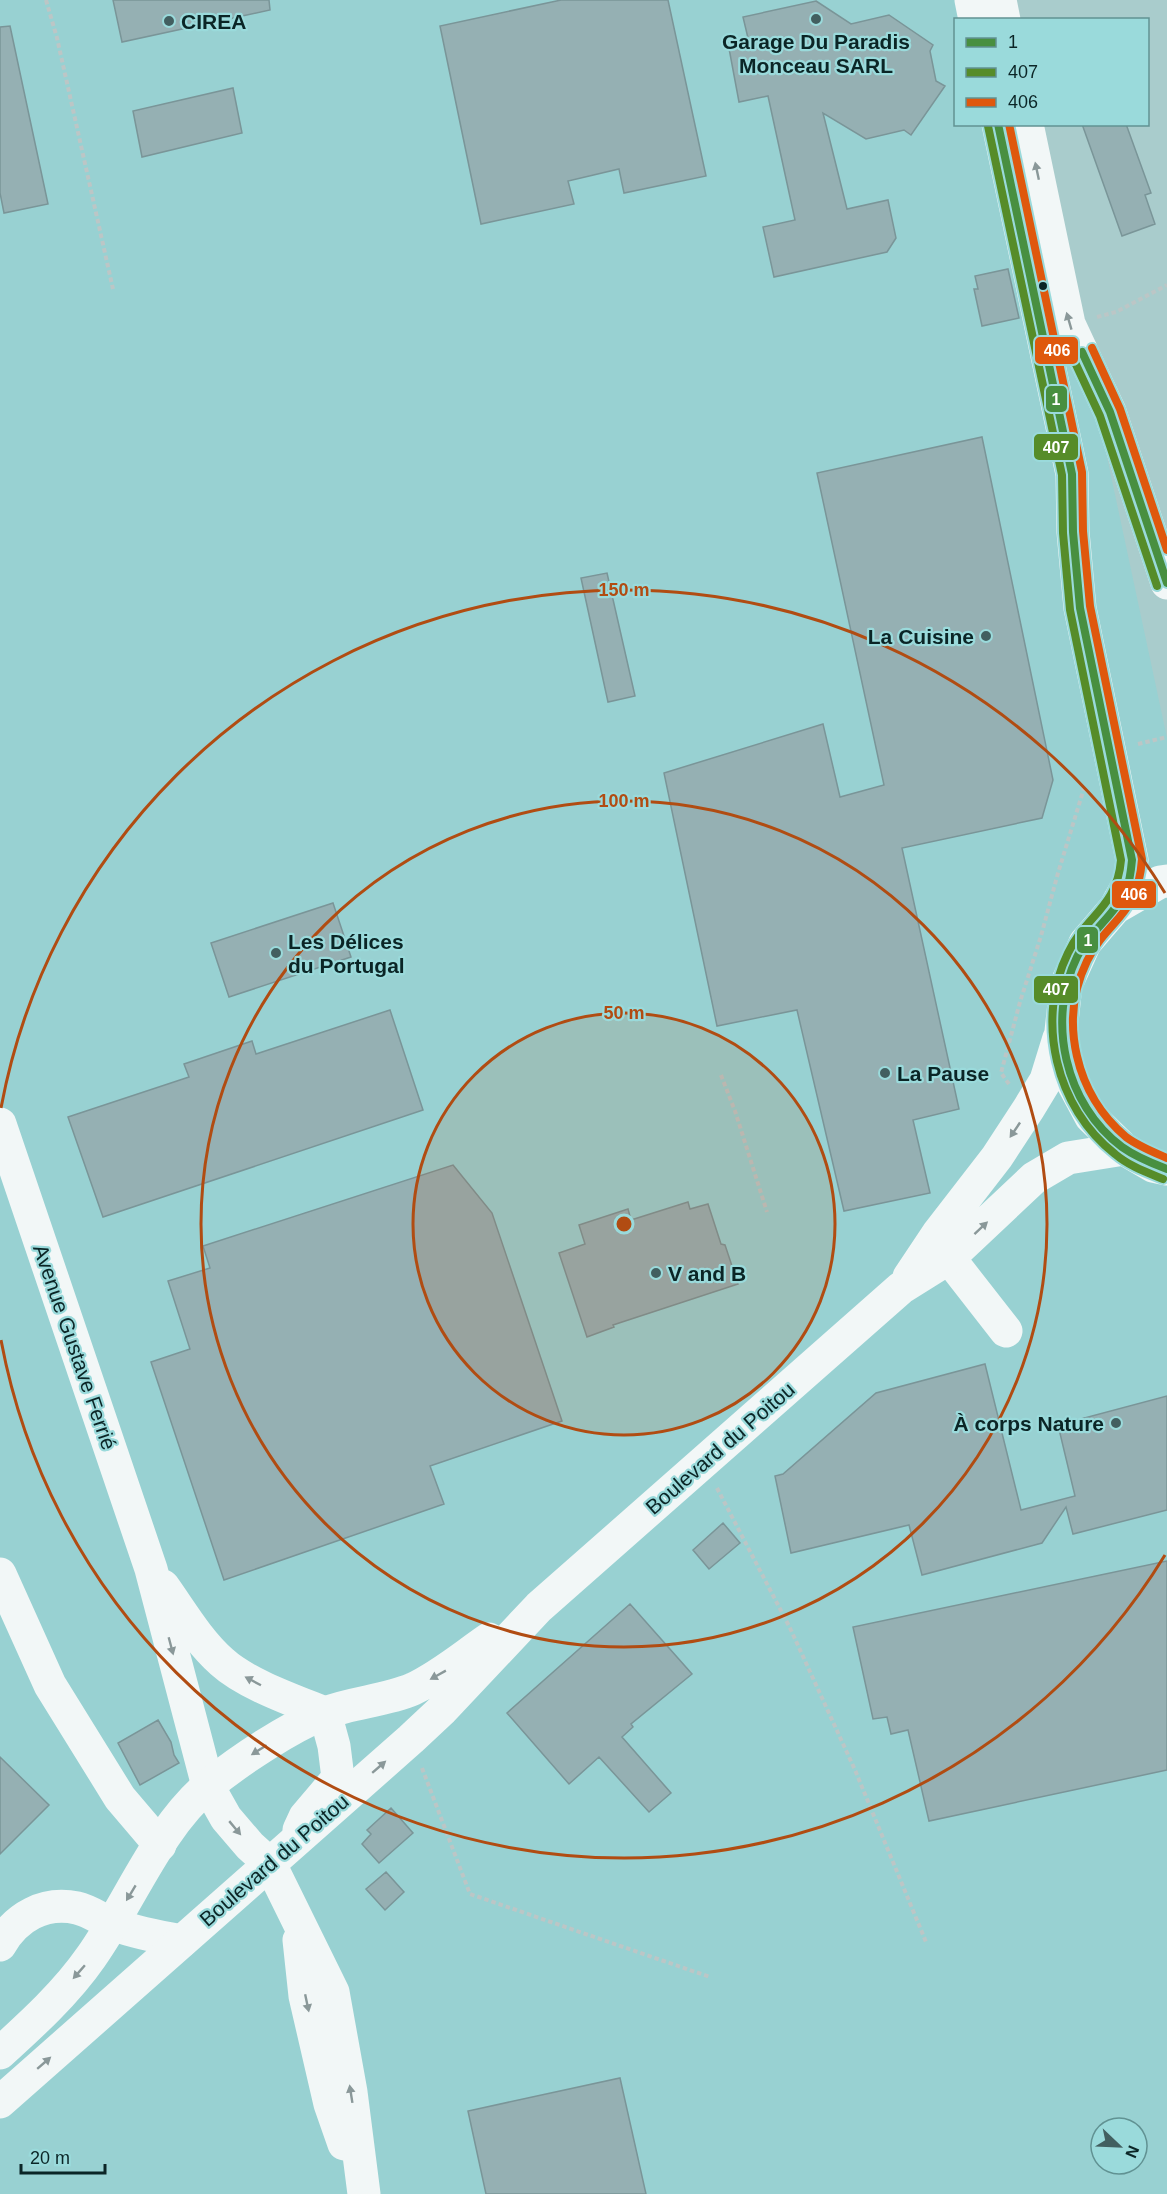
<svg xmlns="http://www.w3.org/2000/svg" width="1167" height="2194" viewBox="0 0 1167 2194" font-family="Helvetica,sans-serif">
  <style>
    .built { fill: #98d1d2; fill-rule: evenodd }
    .building { fill: #95b0b3; stroke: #7a9598; stroke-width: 1.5 }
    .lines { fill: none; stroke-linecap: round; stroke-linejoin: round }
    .path { stroke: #bcc6c6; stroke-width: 4; stroke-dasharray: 4.5 3; stroke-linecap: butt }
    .minor { stroke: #f2f7f7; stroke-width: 33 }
    .major { stroke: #f2f7f7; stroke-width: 33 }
    .bus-1-casing { stroke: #9adadb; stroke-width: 12 }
    .bus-2-casing { stroke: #9adadb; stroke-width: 12 }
    .bus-3-casing { stroke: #9adadb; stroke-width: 12 }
    .bus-1 { stroke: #488f40; stroke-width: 8 }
    .bus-2 { stroke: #568c29; stroke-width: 8 }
    .bus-3 { stroke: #df580d; stroke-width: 8 }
    .oneway { fill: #8a9899 }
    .ring { fill: none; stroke: #b14c12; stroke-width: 3 }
    .poi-dot { fill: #425f60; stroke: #9adadb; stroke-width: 2 }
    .bus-dot { fill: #0b2526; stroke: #9adadb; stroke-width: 2 }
    .labels { text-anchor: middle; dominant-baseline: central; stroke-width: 4.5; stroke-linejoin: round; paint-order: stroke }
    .poi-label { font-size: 21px; font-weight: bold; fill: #0b2526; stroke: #9adadb; text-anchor: start }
    .street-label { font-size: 21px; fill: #0b2526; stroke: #9adadb }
    .centre { fill: #b14c12; stroke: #9adadb; stroke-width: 3 }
    .ring-label { font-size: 18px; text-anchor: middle; font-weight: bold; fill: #b14c12; stroke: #9adadb; stroke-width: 4.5; stroke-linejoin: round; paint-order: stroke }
    .line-badge { stroke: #9adadb; stroke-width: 2 }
    .badge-label { font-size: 16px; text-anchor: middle; font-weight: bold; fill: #fff }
  </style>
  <rect width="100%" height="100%" fill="#a9cccc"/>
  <!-- built -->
  <path class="built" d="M0,0h1010l4,19 -58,1v104l80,1 131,613v1456h-1167zM1101,2128h36v36h-36z"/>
  <!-- building -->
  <path class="building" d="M113,0h156l1,10 -148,32z
    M561,0h107l38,176 -82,17 -5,-24 -51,12 6,23 -93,20 -41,-198z
    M816,1l35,23 38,-9 44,30 -3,6 6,30 9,5 -34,49 -7,-5 -38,9 -43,-26 24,96 41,-9 8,38 -9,14 -113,25 -11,-50 32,-7 -27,-124 -29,6 -11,-59 20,-5 -5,-21z
    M10,26l38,178 -44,9 -4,-20v-166z
    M233,88l9,45 -100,24 -9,-46z
    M1082,124h44l25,69 -6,2 10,29 -33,12z
    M1008,269l11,49 -37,8 -8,-37h4l-3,-13z
    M982,437l71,343 -11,38 -140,30 57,261 -46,11 17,73 -86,18 -47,-201 -80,16 -53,-253 159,-49 17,73 44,-12 -67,-312z
    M607,573l28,123 -27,6 -27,-124z
    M333,903l18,54 -122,40 -18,-54z
    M390,1010l33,100 -320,107 -35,-100 121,-40 -5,-13 68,-23 4,13z
    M453,1165l39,48 70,208 -132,45 14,38 -220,76 -73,-218 39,-13 -22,-68 42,-13 -7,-22z
    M688,1202l2,7 18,-5 13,40 4,1 13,39 -125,41 1,2 -27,10 -28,-84 26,-9 -6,-19 49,-16 3,11z
    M985,1364l36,146 54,-14 -17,-71 109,-29v114l-94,24 -7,-27 -24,36 -120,32 -13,-50 -118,28 -16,-77 8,-2 93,-81z
    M723,1523l17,20 -31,26 -16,-19z
    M1167,1561v209l-238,51 -21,-91 -17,4 -4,-17 -14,2 -20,-92z
    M630,1604l62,70 -61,50 2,3 -11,10 49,56 -22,19 -50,-55 -30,27 -62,-71z
    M158,1720l13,22 3,13 5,8 -39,22 -22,-42z
    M0,1757l49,48 -49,49z
    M391,1808l22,25 -34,30 -17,-19 9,-10 -4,-4z
    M386,1872l18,20 -19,18 -19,-21z
    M620,2078l26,116h-160l-18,-83z"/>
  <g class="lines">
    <!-- path -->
    <path class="path" d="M46,0l11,38 56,251
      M1097,317l19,-5 51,-27
      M1138,744l29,-7
      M721,1075l14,36 32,101
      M1009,1084l-8,-11 19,-71 21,-66 17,-63 27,-88
      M717,1488l73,140 65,142 71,172
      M422,1768l48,126 240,83"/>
    <!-- minor -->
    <path class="minor" d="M0,1124l151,445 57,217 18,32 24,28 20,18 63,128 18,100 13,102
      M949,1258l57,73
      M0,1574l50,111 70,113 40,47
      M163,1586c18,25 35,55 59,76 24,22 73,39 103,51l9,33 4,32 -33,39 -6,13
      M299,1940l6,56 25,108 14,40
      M0,1945c16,-28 44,-44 77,-37 13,3 25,12 38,17 22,8 44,12 67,16"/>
    <!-- major -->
    <path class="major" d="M971,0l4,20
      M1000,0l4,20
      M998,124l74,350 1,58 7,76 52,252 -3,23 -14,25
      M1027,124l42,200 41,88 57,171
      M1167,881l-7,1 -45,26 -30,35 -19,42 -5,46 8,45 22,41 33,32 29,17 14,3
      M909,1277l30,-45 58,-75 32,-49 17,-28 13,-42
      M0,2053c32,-29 66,-60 91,-96 39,-55 66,-128 118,-172 31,-25 79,-57 116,-72 28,-11 60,-12 88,-24 28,-13 51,-33 76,-50
      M0,2102l411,-363 31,-29 97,-103 362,-319 48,-30 85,-80 34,-20 56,-9"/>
    <!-- bus-1 casing -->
    <g class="bus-1-casing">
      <path id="bus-1" d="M998,124l74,350 1,58 7,76 52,252c-1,11 -2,21 -6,31 -12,25 -37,41 -49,66 -31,63 -12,148 45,190 14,10 29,16 45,22
        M1082,352l28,60 57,171"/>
    </g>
    <!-- bus-2 casing -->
    <g class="bus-2-casing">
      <path id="bus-2" d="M988,126l74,349 1,58 7,77 51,250c-4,48 -35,55 -53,93 -33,67 -12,155 47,201 14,12 31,18 48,25
        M1072,356l28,60 57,170"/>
    </g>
    <!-- bus-3 casing -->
    <g class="bus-3-casing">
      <path id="bus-3" d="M1009,124l73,348 1,59 7,75 52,253c-4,58 -34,59 -55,102 -29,60 -11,134 39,176 12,9 27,15 41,21
        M1092,348l28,61 47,141"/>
    </g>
    <!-- bus-1 -->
    <use href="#bus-1" class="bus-1"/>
    <!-- bus-2 -->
    <use href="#bus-2" class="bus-2"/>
    <!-- bus-3 -->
    <use href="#bus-3" class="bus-3"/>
  </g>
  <!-- one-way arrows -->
  <defs><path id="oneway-solid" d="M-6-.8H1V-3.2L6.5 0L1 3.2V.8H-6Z" transform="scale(1.5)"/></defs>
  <g class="oneway">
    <use href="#oneway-solid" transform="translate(1037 171) rotate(-102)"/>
    <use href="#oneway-solid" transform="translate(1069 321) rotate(-106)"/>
    <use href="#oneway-solid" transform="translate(1015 1130) rotate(124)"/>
    <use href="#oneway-solid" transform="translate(981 1228) rotate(-43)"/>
    <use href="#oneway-solid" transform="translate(171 1646) rotate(75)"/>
    <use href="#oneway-solid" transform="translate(438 1675) rotate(151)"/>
    <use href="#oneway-solid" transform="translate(253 1681) rotate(-152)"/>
    <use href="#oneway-solid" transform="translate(259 1750) rotate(148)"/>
    <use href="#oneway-solid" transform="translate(379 1767) rotate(-41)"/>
    <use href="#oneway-solid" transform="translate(235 1828) rotate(50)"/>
    <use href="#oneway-solid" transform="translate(131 1893) rotate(121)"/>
    <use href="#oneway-solid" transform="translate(79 1972) rotate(131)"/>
    <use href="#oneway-solid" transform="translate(307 2003) rotate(78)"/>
    <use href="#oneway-solid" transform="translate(44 2063) rotate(-41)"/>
    <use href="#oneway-solid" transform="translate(351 2094) rotate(-99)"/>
  </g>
  <!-- distance rings -->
  <circle cx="624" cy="1224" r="211" fill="#b14c12" fill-opacity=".12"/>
  <g class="ring">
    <circle cx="624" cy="1224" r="211"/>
    <circle cx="624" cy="1224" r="423"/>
    <path d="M1165 1555A634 634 0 0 1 1 1340M1 1108A634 634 0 0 1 1165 893"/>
  </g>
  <!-- markers -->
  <g class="poi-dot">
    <circle cx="816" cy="19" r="6"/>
    <circle cx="169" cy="21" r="6"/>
    <circle cx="986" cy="636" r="6"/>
    <circle cx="276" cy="953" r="6"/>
    <circle cx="885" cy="1073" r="6"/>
    <circle cx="656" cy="1273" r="6"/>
    <circle cx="1116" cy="1423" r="6"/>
  </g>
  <circle class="bus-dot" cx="1043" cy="286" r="5"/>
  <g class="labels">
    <!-- poi labels -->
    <g class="poi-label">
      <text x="181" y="21">CIREA</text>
      <text x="816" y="41" text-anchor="middle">Garage Du Paradis<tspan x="816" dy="24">Monceau SARL</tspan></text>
      <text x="974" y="636" text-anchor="end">La Cuisine</text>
      <text x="288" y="941">Les Délices<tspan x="288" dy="24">du Portugal</tspan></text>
      <text x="897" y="1073">La Pause</text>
      <text x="668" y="1273">V and B</text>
      <text x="1104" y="1423" text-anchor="end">À corps Nature</text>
    </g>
    <!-- street labels -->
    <g class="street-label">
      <text transform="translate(75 1347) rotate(71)">Avenue Gustave Ferrié</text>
      <text transform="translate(720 1448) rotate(-41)">Boulevard du Poitou</text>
      <text transform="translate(274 1860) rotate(-41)">Boulevard du Poitou</text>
    </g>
  </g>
  <circle cx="624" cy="1224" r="9" class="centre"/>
  <g class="ring-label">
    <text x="624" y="596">150 m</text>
    <text x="624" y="807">100 m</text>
    <text x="624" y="1019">50 m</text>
  </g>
  <g class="line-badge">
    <rect x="1034" y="336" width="45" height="29" rx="6" fill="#df580d"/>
    <rect x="1045" y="385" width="23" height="28" rx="6" fill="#488f40"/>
    <rect x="1033" y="433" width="46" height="28" rx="6" fill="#568c29"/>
    <rect x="1111" y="880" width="46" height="29" rx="6" fill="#df580d"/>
    <rect x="1076" y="926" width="23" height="28" rx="6" fill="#488f40"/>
    <rect x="1033" y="975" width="46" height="29" rx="6" fill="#568c29"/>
  </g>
  <g class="badge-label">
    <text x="1057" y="356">406</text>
    <text x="1056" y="405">1</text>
    <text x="1056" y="453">407</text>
    <text x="1134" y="900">406</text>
    <text x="1088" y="946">1</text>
    <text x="1056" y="995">407</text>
  </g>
  <!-- legend -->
  <rect x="954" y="18" width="195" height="108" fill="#9adadb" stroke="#619293" stroke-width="1.5"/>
  <rect x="966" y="38" width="30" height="9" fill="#488f40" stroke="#619293" stroke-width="1.5"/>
  <text x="1008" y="48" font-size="18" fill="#0b2526">1</text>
  <rect x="966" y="68" width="30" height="9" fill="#568c29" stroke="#619293" stroke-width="1.5"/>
  <text x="1008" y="78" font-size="18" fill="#0b2526">407</text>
  <rect x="966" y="98" width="30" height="9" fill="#df580d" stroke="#619293" stroke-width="1.5"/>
  <text x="1008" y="108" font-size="18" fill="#0b2526">406</text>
  <!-- north arrow -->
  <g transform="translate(1119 2146) rotate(113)"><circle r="28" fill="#9adadb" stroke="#619293" stroke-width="1.5"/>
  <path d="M0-4.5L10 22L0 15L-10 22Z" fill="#425f60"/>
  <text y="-9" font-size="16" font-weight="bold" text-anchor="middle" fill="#0b2526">N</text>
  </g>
  <!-- scale -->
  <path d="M21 2164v9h84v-9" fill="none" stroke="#0b2526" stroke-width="3"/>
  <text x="30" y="2164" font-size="18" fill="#0b2526" stroke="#9adadb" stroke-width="4.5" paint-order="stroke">20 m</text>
</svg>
